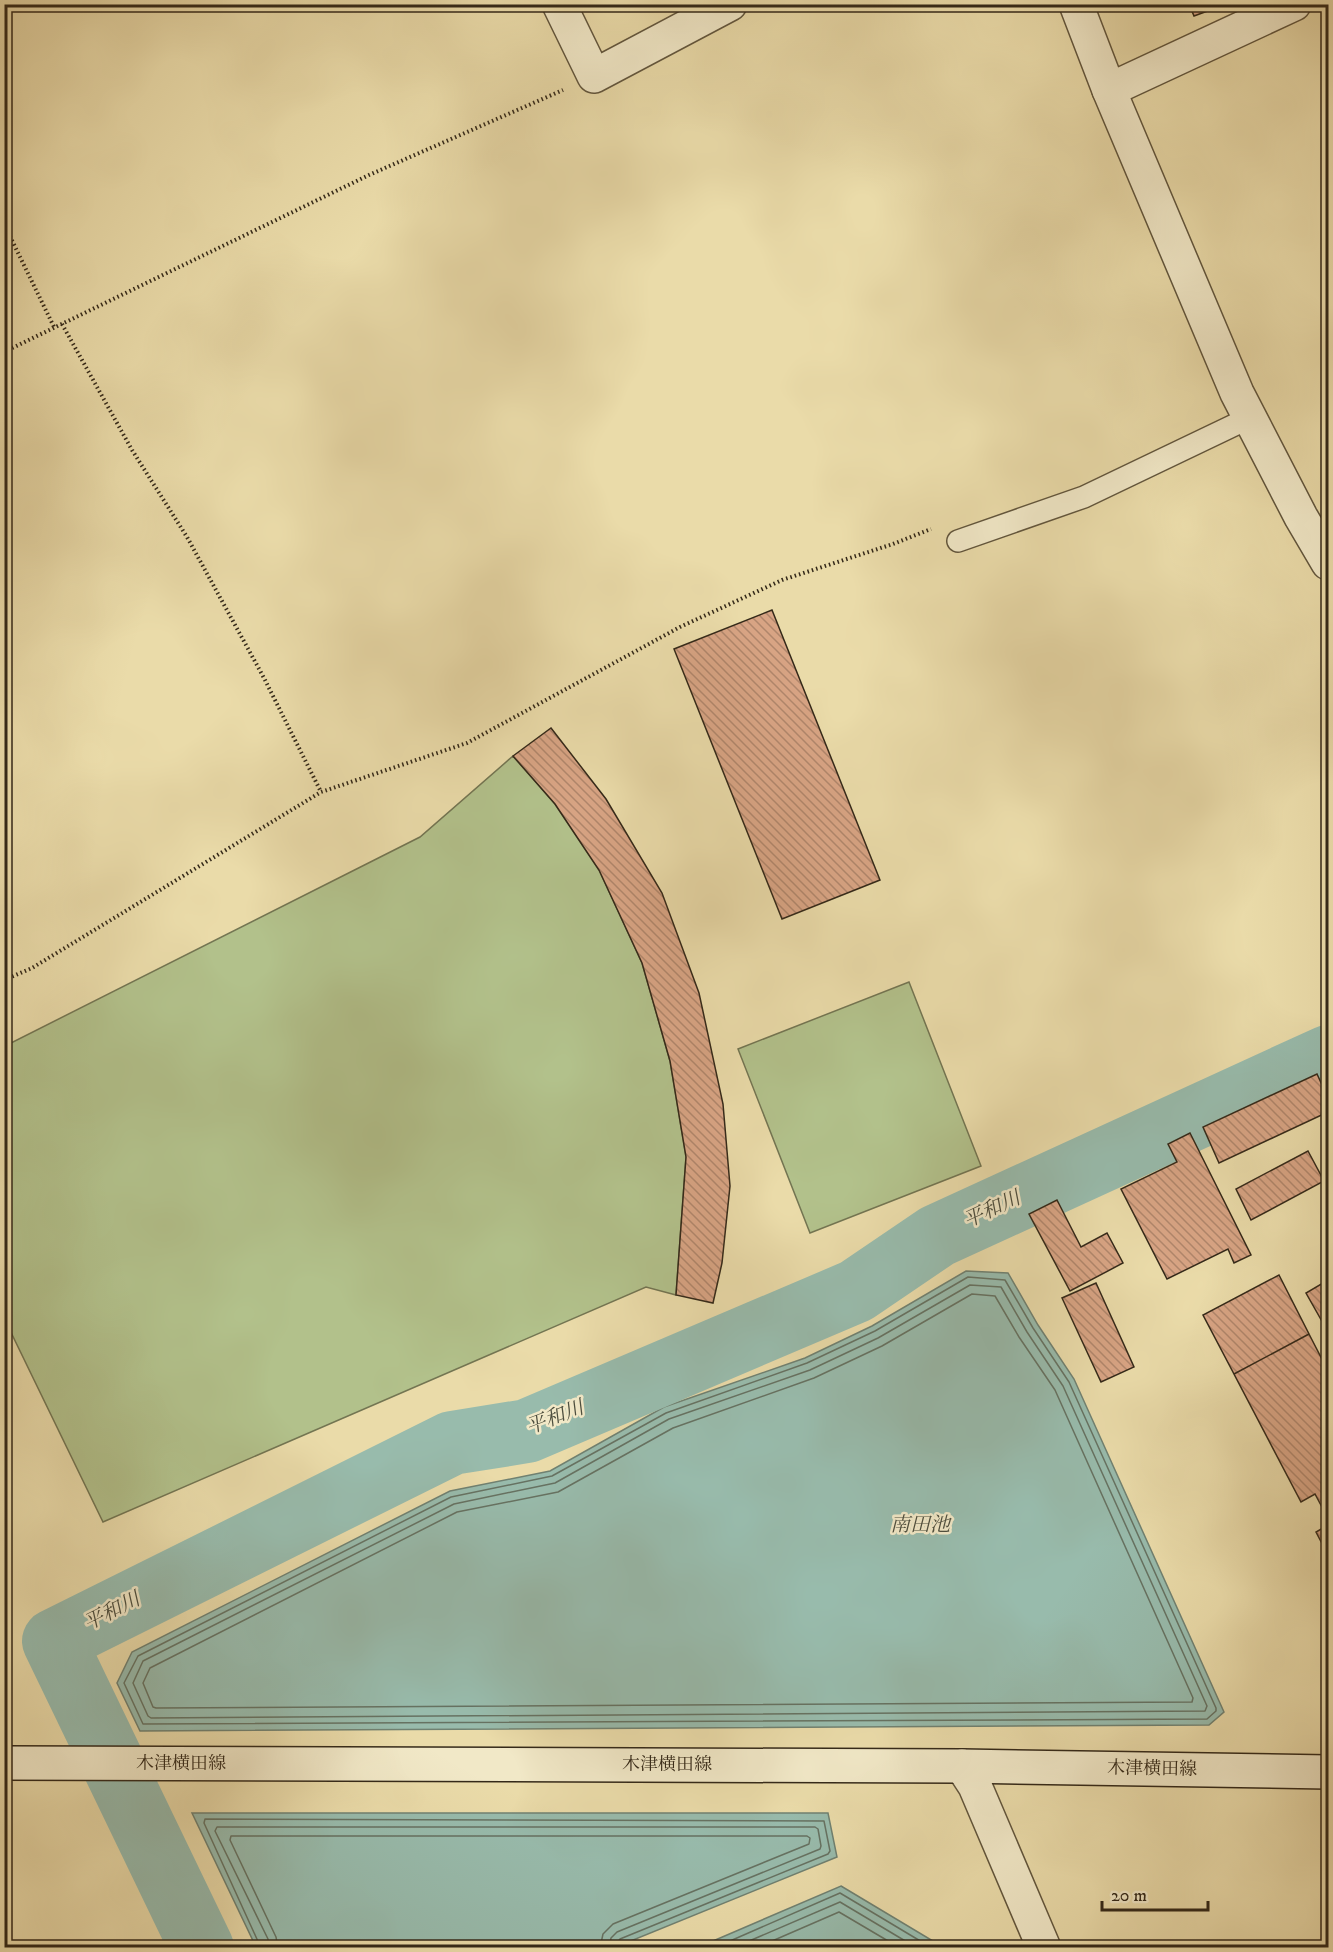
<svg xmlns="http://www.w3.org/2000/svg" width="1333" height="1952" viewBox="0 0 1333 1952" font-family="'IM FELL DW Pica','Noto Serif JP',serif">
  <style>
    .grass { fill: #b2c18b; stroke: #737552; stroke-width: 1.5 }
    .water { fill: #98bbac; stroke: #708171; stroke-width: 1.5 }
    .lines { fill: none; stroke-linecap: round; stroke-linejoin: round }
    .shore { stroke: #667262; stroke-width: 1.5 }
    .river { stroke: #98bbac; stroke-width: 64 }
    .building { fill: url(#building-back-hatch); stroke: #342919; stroke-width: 1.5 }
    .service-casing { stroke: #62563d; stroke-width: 24 }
    .minor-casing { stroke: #62563d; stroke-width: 36 }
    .tertiary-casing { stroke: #62563d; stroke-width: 36 }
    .secondary-casing { stroke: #342919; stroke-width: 36 }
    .path { stroke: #342919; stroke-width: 4; stroke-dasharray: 1.5 3; stroke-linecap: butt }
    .service { stroke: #f1e8c7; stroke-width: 21 }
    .minor { stroke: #f1e8c7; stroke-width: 33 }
    .tertiary { stroke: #f1e8c7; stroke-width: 33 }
    .secondary { stroke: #f1e8c7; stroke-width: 33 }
    .labels { text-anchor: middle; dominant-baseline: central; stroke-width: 5; stroke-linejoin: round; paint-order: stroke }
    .street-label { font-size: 18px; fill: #342919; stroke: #f1e8c7 }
    .water-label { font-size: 20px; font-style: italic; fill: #4d4e3e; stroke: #f1e8c7 }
  </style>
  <defs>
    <pattern id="building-back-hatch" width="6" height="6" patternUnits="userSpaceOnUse" patternTransform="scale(1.5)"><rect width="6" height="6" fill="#d8a484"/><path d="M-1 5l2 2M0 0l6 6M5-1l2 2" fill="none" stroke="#b0866b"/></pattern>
  </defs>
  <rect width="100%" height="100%" fill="#eadba9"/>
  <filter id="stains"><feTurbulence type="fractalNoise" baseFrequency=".00333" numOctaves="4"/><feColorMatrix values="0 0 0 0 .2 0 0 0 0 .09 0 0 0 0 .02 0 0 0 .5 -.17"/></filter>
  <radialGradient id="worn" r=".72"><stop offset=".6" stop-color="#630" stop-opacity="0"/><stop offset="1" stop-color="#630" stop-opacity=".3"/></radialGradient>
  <!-- grass -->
  <path class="grass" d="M513,756l42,48 44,66 43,93 28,98 16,96 -10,138 -30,-8 -543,235 -98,-202v-274l415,-209z
    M909,982l72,184 -171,67 -72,-184z"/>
  <!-- water -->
  <path class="water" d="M966,1271l42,2 30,52 36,54 150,333 -15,13 -1069,6 -23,-48 15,-31 318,-161 100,-20 114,-64 141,-49 67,-32z
    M192,1813h636l9,44 -221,90h-360z
    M841,1886l102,61h-244z"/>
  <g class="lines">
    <!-- shore -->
    <path class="shore" d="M968,1277l37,3 28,48 36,54 147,326v3l-9,8 -1064,5 -19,-41 14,-27 313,-159 101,-21 114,-63 141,-50 68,-32z
      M970,1285l31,2 26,45 36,54 144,320 -2,5 -1054,7 -3,-2 -15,-33 10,-22 311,-157 101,-21 114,-64 141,-49 68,-32z
      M972,1294l23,2 24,41 36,53 138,308 -1,4 -1036,6 -3,-1 -10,-24 7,-15 307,-156 101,-20 115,-64 141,-50 68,-32z
      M261,1948l-57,-125 1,-4 619,2 6,30 -2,3 -208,85 -3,4 -1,5
      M269,1948l-1,-9 -53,-108 2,-4h598l3,2 3,17 -1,3 -203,83 -6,6 -2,10
      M278,1948l-2,-11 -46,-97 1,-4h576l3,2 -1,6 -196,80 -10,10 -3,14
      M714,1948l126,-55 92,55
      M733,1948l107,-46 77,46
      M756,1948l83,-36 61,36"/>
    <!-- river -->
    <path class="river" d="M202,1948l-148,-307 398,-198 75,-12 329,-140 81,-55 391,-179"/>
  </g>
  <!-- building -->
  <path class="building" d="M1189,4h22l2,5 -19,7z
    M772,610l108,270 -98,39 -108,-270z
    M551,728l55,71 56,94 37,100 24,111 7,82 -8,77 -9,40 -37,-8 10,-138 -16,-96 -28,-98 -43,-93 -44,-66 -42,-48z
    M1317,1074l11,24v14l-109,51 -16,-36z
    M1190,1133l61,122 -17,8 -6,-14 -61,30 -46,-90 56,-27 -9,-18z
    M1308,1151l16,30 -73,39 -15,-31z
    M1057,1200l24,47 26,-14 16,30 -53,28 -41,-77z
    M1279,1275l30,59 -75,40 -31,-59z
    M1328,1280v52l-22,-39z
    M1096,1283l38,84 -33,15 -39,-84z
    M1309,1334l19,37v135l-5,3 -8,-15 -14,8 -67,-128z
    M1328,1525v30l-12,-23z"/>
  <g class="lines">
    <!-- service casing -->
    <g class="service-casing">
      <path id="service" d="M958,541l126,-44 165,-79"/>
    </g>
    <!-- minor casing -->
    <g class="minor-casing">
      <path id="minor" d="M559,4l35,72 136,-72
        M1109,90l185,-86
        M962,1766l13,20 69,162"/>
    </g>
    <!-- tertiary casing -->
    <g class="tertiary-casing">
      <path id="tertiary" d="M1076,4l33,86 128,303 64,124 27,46"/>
    </g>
    <!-- secondary casing -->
    <g class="secondary-casing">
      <path id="secondary" d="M4,1763l958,3 366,6"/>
    </g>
    <!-- path -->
    <path class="path" d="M4,224l50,103
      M62,324l70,126 55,87 77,141 57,114
      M4,352l365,-177 194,-85
      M4,980l28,-12 289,-176 146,-49 213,-116 102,-47 111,-36 38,-15"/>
    <!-- service -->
    <use href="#service" class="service"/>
    <!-- minor -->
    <use href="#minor" class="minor"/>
    <!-- tertiary -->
    <use href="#tertiary" class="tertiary"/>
    <!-- secondary -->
    <use href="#secondary" class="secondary"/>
  </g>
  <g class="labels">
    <!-- street labels -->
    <g class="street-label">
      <text x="181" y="1764">木津横田線</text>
      <text x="667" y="1765">木津横田線</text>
      <text transform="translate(1152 1769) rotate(1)">木津横田線</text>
    </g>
    <!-- water labels -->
    <g class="water-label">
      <text transform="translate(992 1210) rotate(-25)">平和川</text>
      <text transform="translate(555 1418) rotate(-21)">平和川</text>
      <text x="920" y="1525">南田池</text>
      <text transform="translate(112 1612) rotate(-27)">平和川</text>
    </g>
  </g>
  <!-- margin -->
  <rect width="1333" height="1952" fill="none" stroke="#eadba9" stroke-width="24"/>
  <rect x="6" y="6" width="1321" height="1940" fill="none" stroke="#342919" stroke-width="3"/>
  <rect x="12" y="12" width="1309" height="1928" fill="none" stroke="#342919" stroke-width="1.5"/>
  <!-- scale -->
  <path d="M1102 1901v9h106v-9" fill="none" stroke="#342919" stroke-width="3"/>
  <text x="1111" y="1901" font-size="18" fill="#342919" stroke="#f1e8c7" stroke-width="4.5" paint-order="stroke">20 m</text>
  <rect width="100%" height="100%" filter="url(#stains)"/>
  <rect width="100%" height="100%" fill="url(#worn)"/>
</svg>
